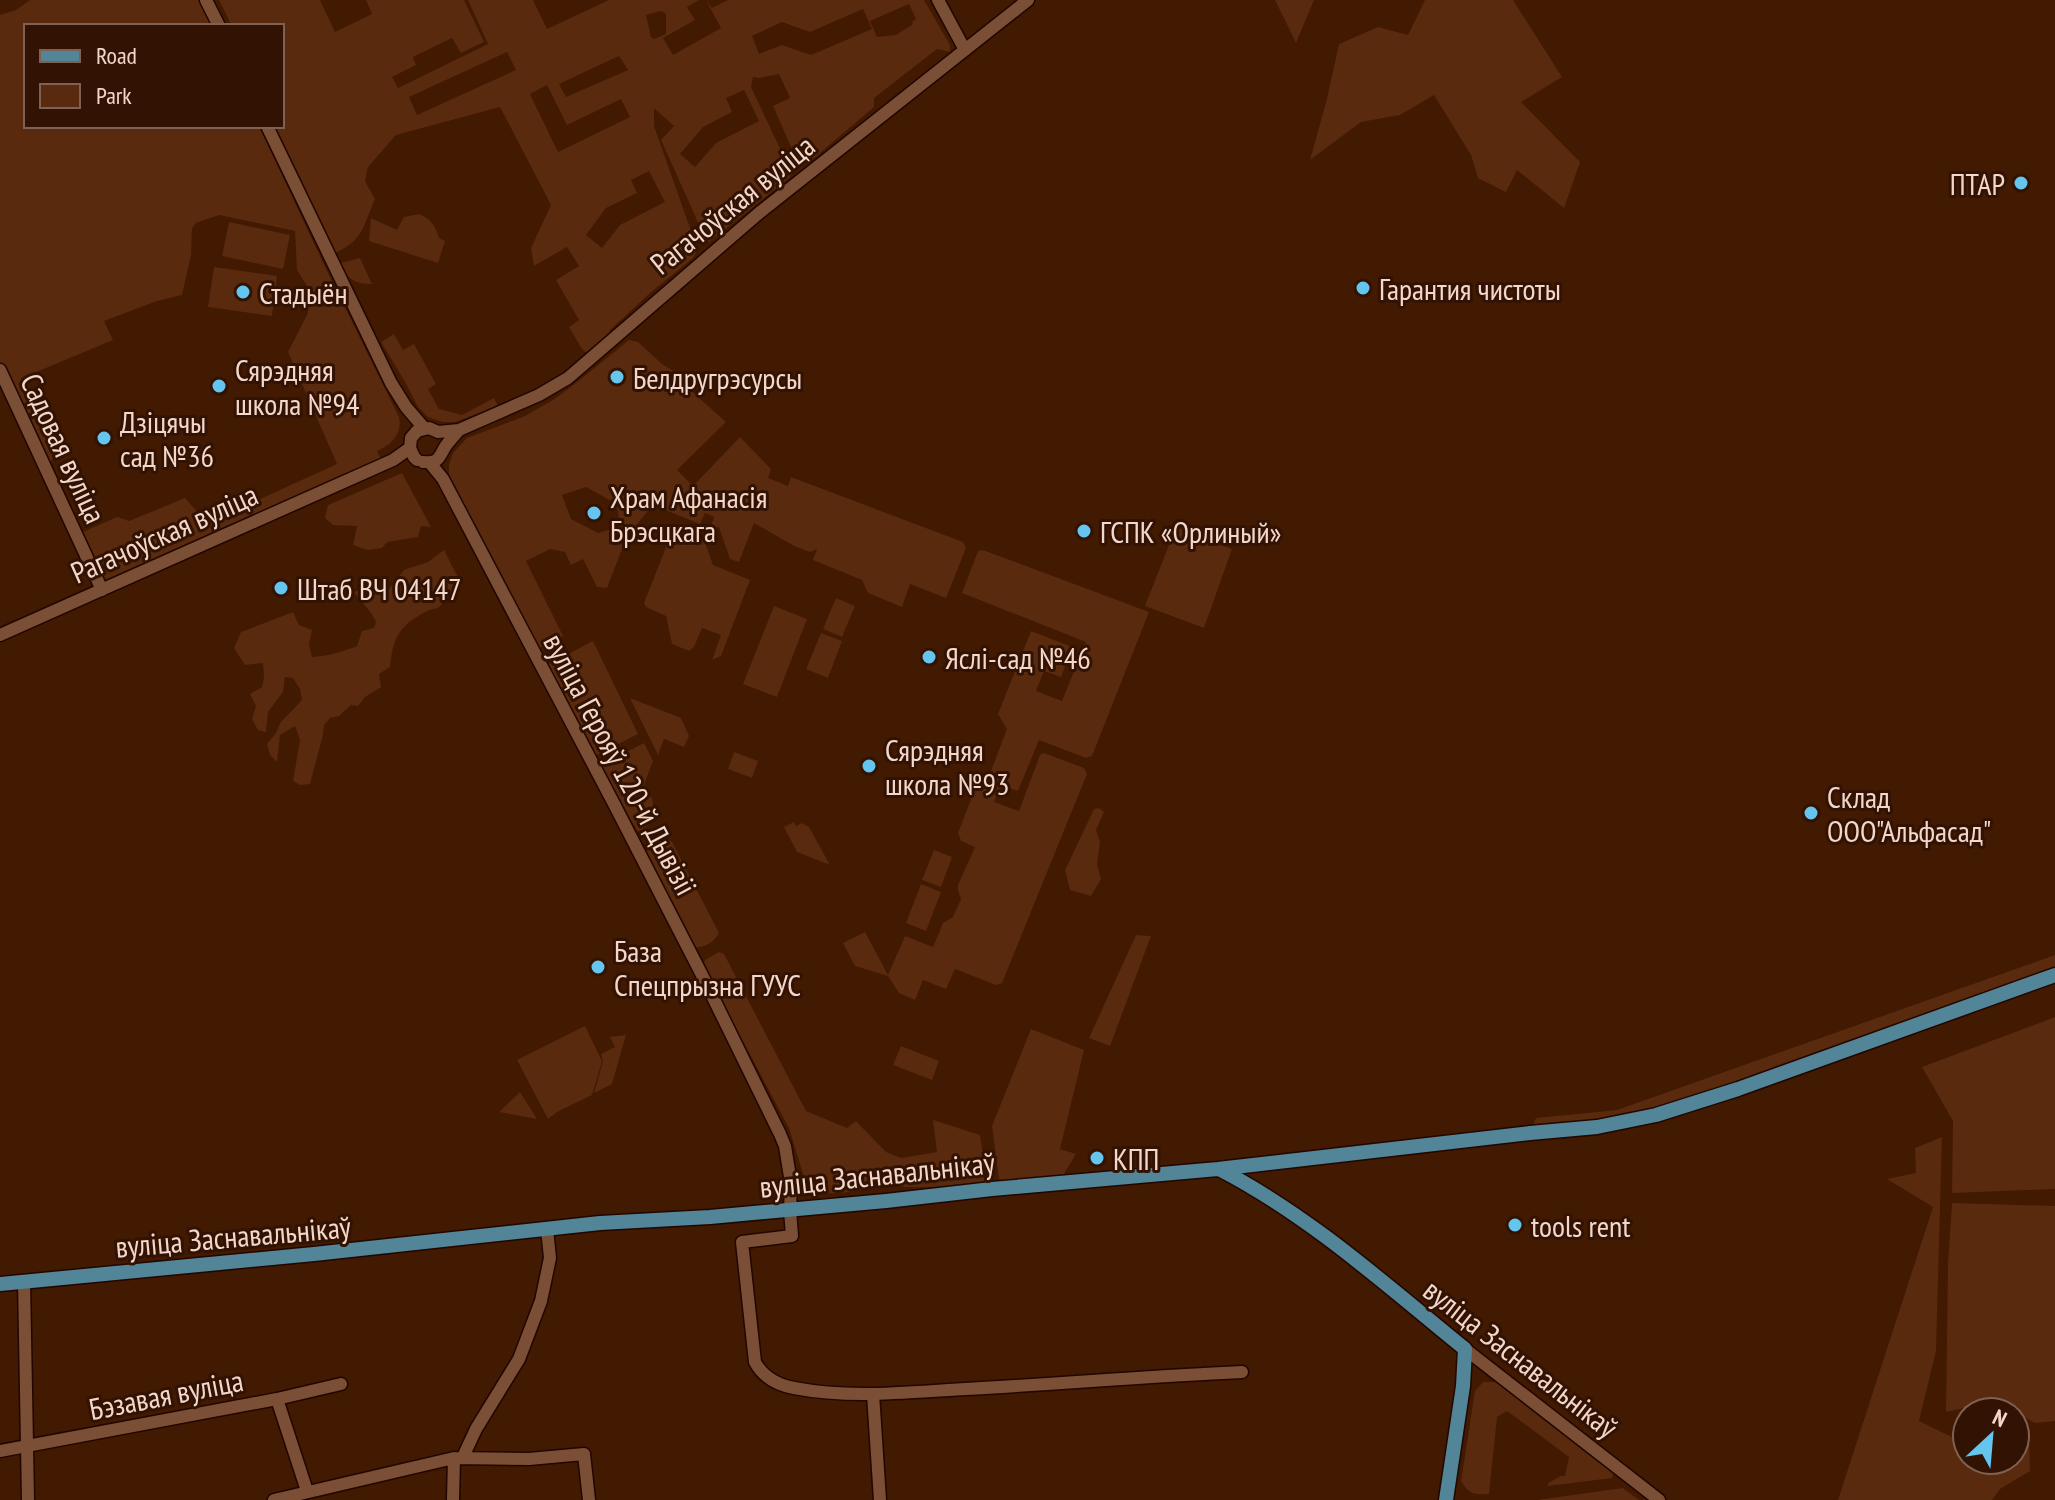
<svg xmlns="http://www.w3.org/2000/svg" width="2055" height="1500" viewBox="0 0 2055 1500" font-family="'PT Sans Narrow',sans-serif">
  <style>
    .green { fill: #592a0d; fill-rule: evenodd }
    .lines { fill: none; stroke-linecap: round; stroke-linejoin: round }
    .minor-casing { stroke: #220600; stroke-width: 15 }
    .major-casing { stroke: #220600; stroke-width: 17 }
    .minor { stroke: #7b4e36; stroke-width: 12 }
    .major { stroke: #518597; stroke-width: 14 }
    .poi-dot { fill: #64c5ee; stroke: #321303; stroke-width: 3 }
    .labels { text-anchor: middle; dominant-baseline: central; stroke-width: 6; stroke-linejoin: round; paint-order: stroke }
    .poi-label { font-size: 30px; fill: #f3d7ca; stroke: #321303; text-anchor: start }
    .street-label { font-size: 30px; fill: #f3d7ca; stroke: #321303 }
  </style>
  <rect width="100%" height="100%" fill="#421901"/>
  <!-- green -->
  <path class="green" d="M30,0h169l13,26h-186v100h233l67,143 73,148c4,16 -8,28 -22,34l6,12 -279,123 -104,-221v-350l16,-5zM219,215l76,16 2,39 12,19 -1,24 -20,39 49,112 -130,59 -22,-25 -56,23 -12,-4 -34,15 -34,-67 7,-13 -34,-74 91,-38 -9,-19 53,-20 25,-6 9,-40 1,-27 4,-5z
    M219,0h101l15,32 37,-18 -6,-14h98l20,42 -23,11 -9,-15 -39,19 3,8 -24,12 6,11 90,-44 -20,-44h65l14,29 62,-29h90l-12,7 8,13 -32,18 10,17 48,-27 -15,-28 6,8 16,-8h196l26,45v7l-13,-3 -63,49v9l-67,57 -6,-1 -5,-5 -23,-52 17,-8 -11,-24 -19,4 -7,-1 -2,10 41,87 -3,4 -80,64 -4,-4 -44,-98 13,-14 -20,-18v18l42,119v8l-3,5 -43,35 -41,38 1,4 -20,17 -3,1 -5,-4 -13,-22 10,-7 -23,-40 23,-14 -12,-19 -33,19 -3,-18 20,-43 -51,-98 -104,28 -28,32 -3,14 10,18c-12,27 -11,41 -40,54l-63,-126 10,-1v-100h-50zM909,4l7,15 -4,3 1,2 -17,11 -19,2 -7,-16zM863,9l9,20 -61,26 -29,-10 -23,9 -7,-18 30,-14 28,10zM661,11l5,3v20l-12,5 -3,-2 -5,-22zM507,52l9,18 -99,45 -8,-18zM619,56l9,14 -62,27 -7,-13zM547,85l20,40 54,-26 9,18 -72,35 -28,-58zM744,90l15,31 -43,22 -21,24 -15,-13 23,-27 29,-15 -6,-14zM649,171l16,31 -45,23 -18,23 -16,-13 20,-27 31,-15 -6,-13z
    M1275,0h39l-18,43z
    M1425,0h88l49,77 -41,25 59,60 -16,46 -47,-38 -11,22 -28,-14 -7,-23 -37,-60 -34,20 -39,7 -51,38 17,-61 12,-55 39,-17 30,8z
    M419,214c12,5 17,12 20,24l6,3 -7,22 -69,-22 2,-23 26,12 7,-13z
    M229,222l61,13 -7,34 -61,-13z
    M360,258l12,26c-16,1 -27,-7 -35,-20z
    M214,267l63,9 -5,40 -64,-9z
    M394,334l9,16 11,-6 22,40 -8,5 11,20 23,6 32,-17 4,8 -43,16h-12l-15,-5 -10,-10 -13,-25 -24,-40z
    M629,340l9,2 24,22 19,12 -1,5 46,41 -49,48 16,16 47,-49 31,32 -3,9 20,8 3,-9 172,65 3,6 -20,50 -36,-14 -8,23 -34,-14 -6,-13 -49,-20 4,-11 -7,3 -16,-6 -40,-23 -15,39 -9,-3 -11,-32 -9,3 4,-13 -9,-4 -5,11 -47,-19 -26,31 -20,52 -10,-1 -14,-28 -12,6 -6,-13 -15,-3 -24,12 37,75 -30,15 -84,-175v-11l4,-12 14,-15 58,-22 28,-16 18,-13zM586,487l31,17 2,16 -4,8 -17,5 -27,-14 -9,-24z
    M402,473l29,54 -10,-1 -3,11 -31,5 -5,6 -15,2 -14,-5 4,-19 -24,-1 -8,-7 3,-13z
    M681,525l21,9 11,31 37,15 -29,76 -9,4 9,-25 -19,-7 -8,19 -5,4 -17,-7 -6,-28 -20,-9 -2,-4 30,-76z
    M1176,527l56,22 -28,79 -59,-22z
    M444,550l18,35c-4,8 -7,6 -14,12 -4,2 -5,7 -9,10 -3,2 -8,2 -12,4 -28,15 -34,26 -37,56l-11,7 2,13 -16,10 -7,9 -7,-1 -12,11 -9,2 -6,7 -1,10 -13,49 -10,1 -7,-4 7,-41 -5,-14 -15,9 -3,27 -7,-7 -3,-11 9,-11 4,-10 22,-23 -2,-11 -7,-11 -8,-1 -2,15 -15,20 -2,20 -8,-2 -6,-11 4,-13 -6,-12 12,-7 2,-10 -1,-14 -18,2 -11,-17 7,-16 52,-20 6,13 13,5 -3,15 3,12c16,-1 30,-5 45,-11l5,-15 12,-3 2,-6c-5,-12 -14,-19 -22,-30l8,-3 7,-7 20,7 15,-19 24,-8z
    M983,550l166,62 -57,144 -6,2 -47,-18 -21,51 -17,-6 -7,17 25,9 21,-56 4,-2 40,15 3,6 -85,209 -6,2 -41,-16 -9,20 -23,-9 -8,20 -16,-7 -11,-17 -33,-10 -12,-23 22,-11 23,43 17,-39 28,11 10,-24 10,-6 8,-18 -3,-9v-5l17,-38 -14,-6 -3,-8 22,-57 11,-5 16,-42 -9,-15 33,-83 41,16 -11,30 -17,-6 -8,20 26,10 24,-59 -124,-49 16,-42z
    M836,598l19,8 -13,31 -19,-8z
    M774,606l33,13 -30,78 -34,-13z
    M821,633l21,8 -14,37 -22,-9z
    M593,641l45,93 -43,22 -48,-91z
    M630,698l51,20 8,18 -5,11 -20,-8 -6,16z
    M644,743l9,18 -11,29 10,8c3,21 5,23 -14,34l-39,-66z
    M734,752l24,9 -6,17 -24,-9z
    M1099,808l5,4 -8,18 4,12 -3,22 4,15 -10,17 -21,-6 -5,-20 29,-61z
    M794,822l2,4 6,-3 7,4 21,38 -33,-13 -13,-25z
    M663,836l9,6 47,91c-5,10 -17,16 -27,14l-50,-95 3,-7z
    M934,850l18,7 -11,30 -19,-7z
    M921,884l20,8 -15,39 -20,-8z
    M1136,935l15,1 -41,110 -21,-8z
    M719,952l5,2 82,157 41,17 9,-7 30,31 15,6 36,-6 -4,-32 47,15 3,20 1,26c-17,5 -83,10 -97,2 -16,7 -64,15 -79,7l-19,-62 -86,-162 2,-6z
    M2055,955v20l-399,140 -126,18 6,-15 81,-8z
    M2055,1017v172l-103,4 1,-72 -31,-54z
    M585,1026l17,35 -10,34 -35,17 -9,7 -31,-59z
    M1031,1029l53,21 -24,99 16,5 -14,23 -58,4 -5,-2 -7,-53z
    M626,1035l-14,49 -18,9 9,-32 -2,-7 14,-7 -5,-10z
    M901,1046l38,15 -7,19 -39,-15z
    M520,1092l17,27 -38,-7z
    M1942,1137l-6,214 -17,70 33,16 15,1v22h48v-22h14l1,33 -30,18 -8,11h-154l95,-293 -46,-28 29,-6 -1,-25z
    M1952,1203l103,3v215l-20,2 -40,-22 -49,11 2,-149z
    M1483,1382h13l118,89 -2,7 -64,8v-3l13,-7h4l4,-19 -62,-46 -10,6 -8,77c-15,1 -20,0 -28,-13l14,-90z
    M1623,1488l16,12h-102z"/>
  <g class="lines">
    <!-- minor casing -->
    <g class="minor-casing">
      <path id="minor" d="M206,0l13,26
        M938,0l27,50
        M267,126l124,257 15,24 18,21
        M0,370l102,220
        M417,460l-3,-3 -4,-9 1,-10 6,-7 12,-3 9,4 21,-2 80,-35 29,-17 191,-165 269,-213
        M423,462c16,1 15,-3 22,-15 4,-6 10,-12 14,-17
        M430,463l13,16 170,323 90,175 77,157 5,12 6,37 -1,27 2,26 -50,6 13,120c8,15 23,23 39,26 57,11 115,4 172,1 92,-5 184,-13 276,-17
        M0,635l393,-175 17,-12
        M24,1281l4,219
        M1465,1349l194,151
        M873,1394l7,106
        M277,1399l30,92
        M0,1451l277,-52 64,-15
        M463,1457l13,-28 43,-70 22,-58 9,-43 -3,-29
        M274,1500l180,-42 75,1 55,-5 5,46
        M453,1500l1,-42"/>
    </g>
    <!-- major casing -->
    <g class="major-casing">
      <path id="major" d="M1219,1169c91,47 167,116 246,180l-2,37 -17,114
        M0,1284l314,-30 286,-31 110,-6 176,-16 106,-12 226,-20 312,-36 67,-6 59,-12 82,-26 317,-114"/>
    </g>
    <!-- minor -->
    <use href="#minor" class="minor"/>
    <!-- major -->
    <use href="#major" class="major"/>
  </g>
  <!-- markers -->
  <g class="poi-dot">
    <circle cx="2021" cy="183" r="8"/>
    <circle cx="1363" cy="288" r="8"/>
    <circle cx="243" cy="292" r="8"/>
    <circle cx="617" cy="377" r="8"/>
    <circle cx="219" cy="386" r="8"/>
    <circle cx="104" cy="438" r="8"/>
    <circle cx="594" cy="513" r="8"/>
    <circle cx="1084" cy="531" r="8"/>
    <circle cx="281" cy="588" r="8"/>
    <circle cx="929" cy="657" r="8"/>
    <circle cx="869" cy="766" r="8"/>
    <circle cx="1811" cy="813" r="8"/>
    <circle cx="598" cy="967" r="8"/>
    <circle cx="1097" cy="1158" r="8"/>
    <circle cx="1515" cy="1225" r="8"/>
  </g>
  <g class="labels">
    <!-- poi labels -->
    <g class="poi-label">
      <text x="2005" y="183" text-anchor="end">ПТАР</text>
      <text x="1379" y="288">Гарантия чистоты</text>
      <text x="259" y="292">Стадыён</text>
      <text x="235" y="369">Сярэдняя<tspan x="235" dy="34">школа №94</tspan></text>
      <text x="633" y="377">Белдругрэсурсы</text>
      <text x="120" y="421">Дзіцячы<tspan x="120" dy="34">сад №36</tspan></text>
      <text x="610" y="496">Храм Афанасія<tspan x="610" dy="34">Брэсцкага</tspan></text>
      <text x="1100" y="531">ГСПК «Орлиный»</text>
      <text x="297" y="588">Штаб ВЧ 04147</text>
      <text x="945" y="657">Яслі-сад №46</text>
      <text x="885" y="749">Сярэдняя<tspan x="885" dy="34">школа №93</tspan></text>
      <text x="1827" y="796">Склад<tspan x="1827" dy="34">ООО"Альфасад"</tspan></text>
      <text x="614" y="950">База<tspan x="614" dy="34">Спецпрызна ГУУС</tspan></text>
      <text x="1113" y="1158">КПП</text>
      <text x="1531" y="1225">tools rent</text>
    </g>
    <!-- street labels -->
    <g class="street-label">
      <text transform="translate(732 204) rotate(-39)">Рагачоўская вуліца</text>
      <text transform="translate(64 448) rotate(65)">Садовая вуліца</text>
      <text transform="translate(164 533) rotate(-24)">Рагачоўская вуліца</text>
      <text transform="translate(621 764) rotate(62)">вуліца Герояў 120-й Дывізіі</text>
      <text transform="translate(877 1174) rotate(-6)">вуліца Заснавальнікаў</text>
      <text transform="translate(233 1236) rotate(-5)">вуліца Заснавальнікаў</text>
      <text transform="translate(1521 1358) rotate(38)">вуліца Заснавальнікаў</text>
      <text transform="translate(166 1394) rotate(-11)">Бэзавая вуліца</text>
    </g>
  </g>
  <!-- legend -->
  <rect x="24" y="24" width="260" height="104" fill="#321303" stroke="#7f6153" stroke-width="2"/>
  <rect x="40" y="50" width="40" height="12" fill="#518597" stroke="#7f6153" stroke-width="2"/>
  <text x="96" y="64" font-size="24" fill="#f3d7ca">Road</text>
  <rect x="40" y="84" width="40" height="24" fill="#592a0d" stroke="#7f6153" stroke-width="2"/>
  <text x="96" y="104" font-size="24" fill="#f3d7ca">Park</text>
  <!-- north arrow -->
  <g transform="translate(1991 1436) rotate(26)"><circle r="38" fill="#321303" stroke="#7f6153" stroke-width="2"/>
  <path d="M0-6L14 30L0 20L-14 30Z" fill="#64c5ee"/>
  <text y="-12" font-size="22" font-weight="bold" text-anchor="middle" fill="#f3d7ca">N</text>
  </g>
</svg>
